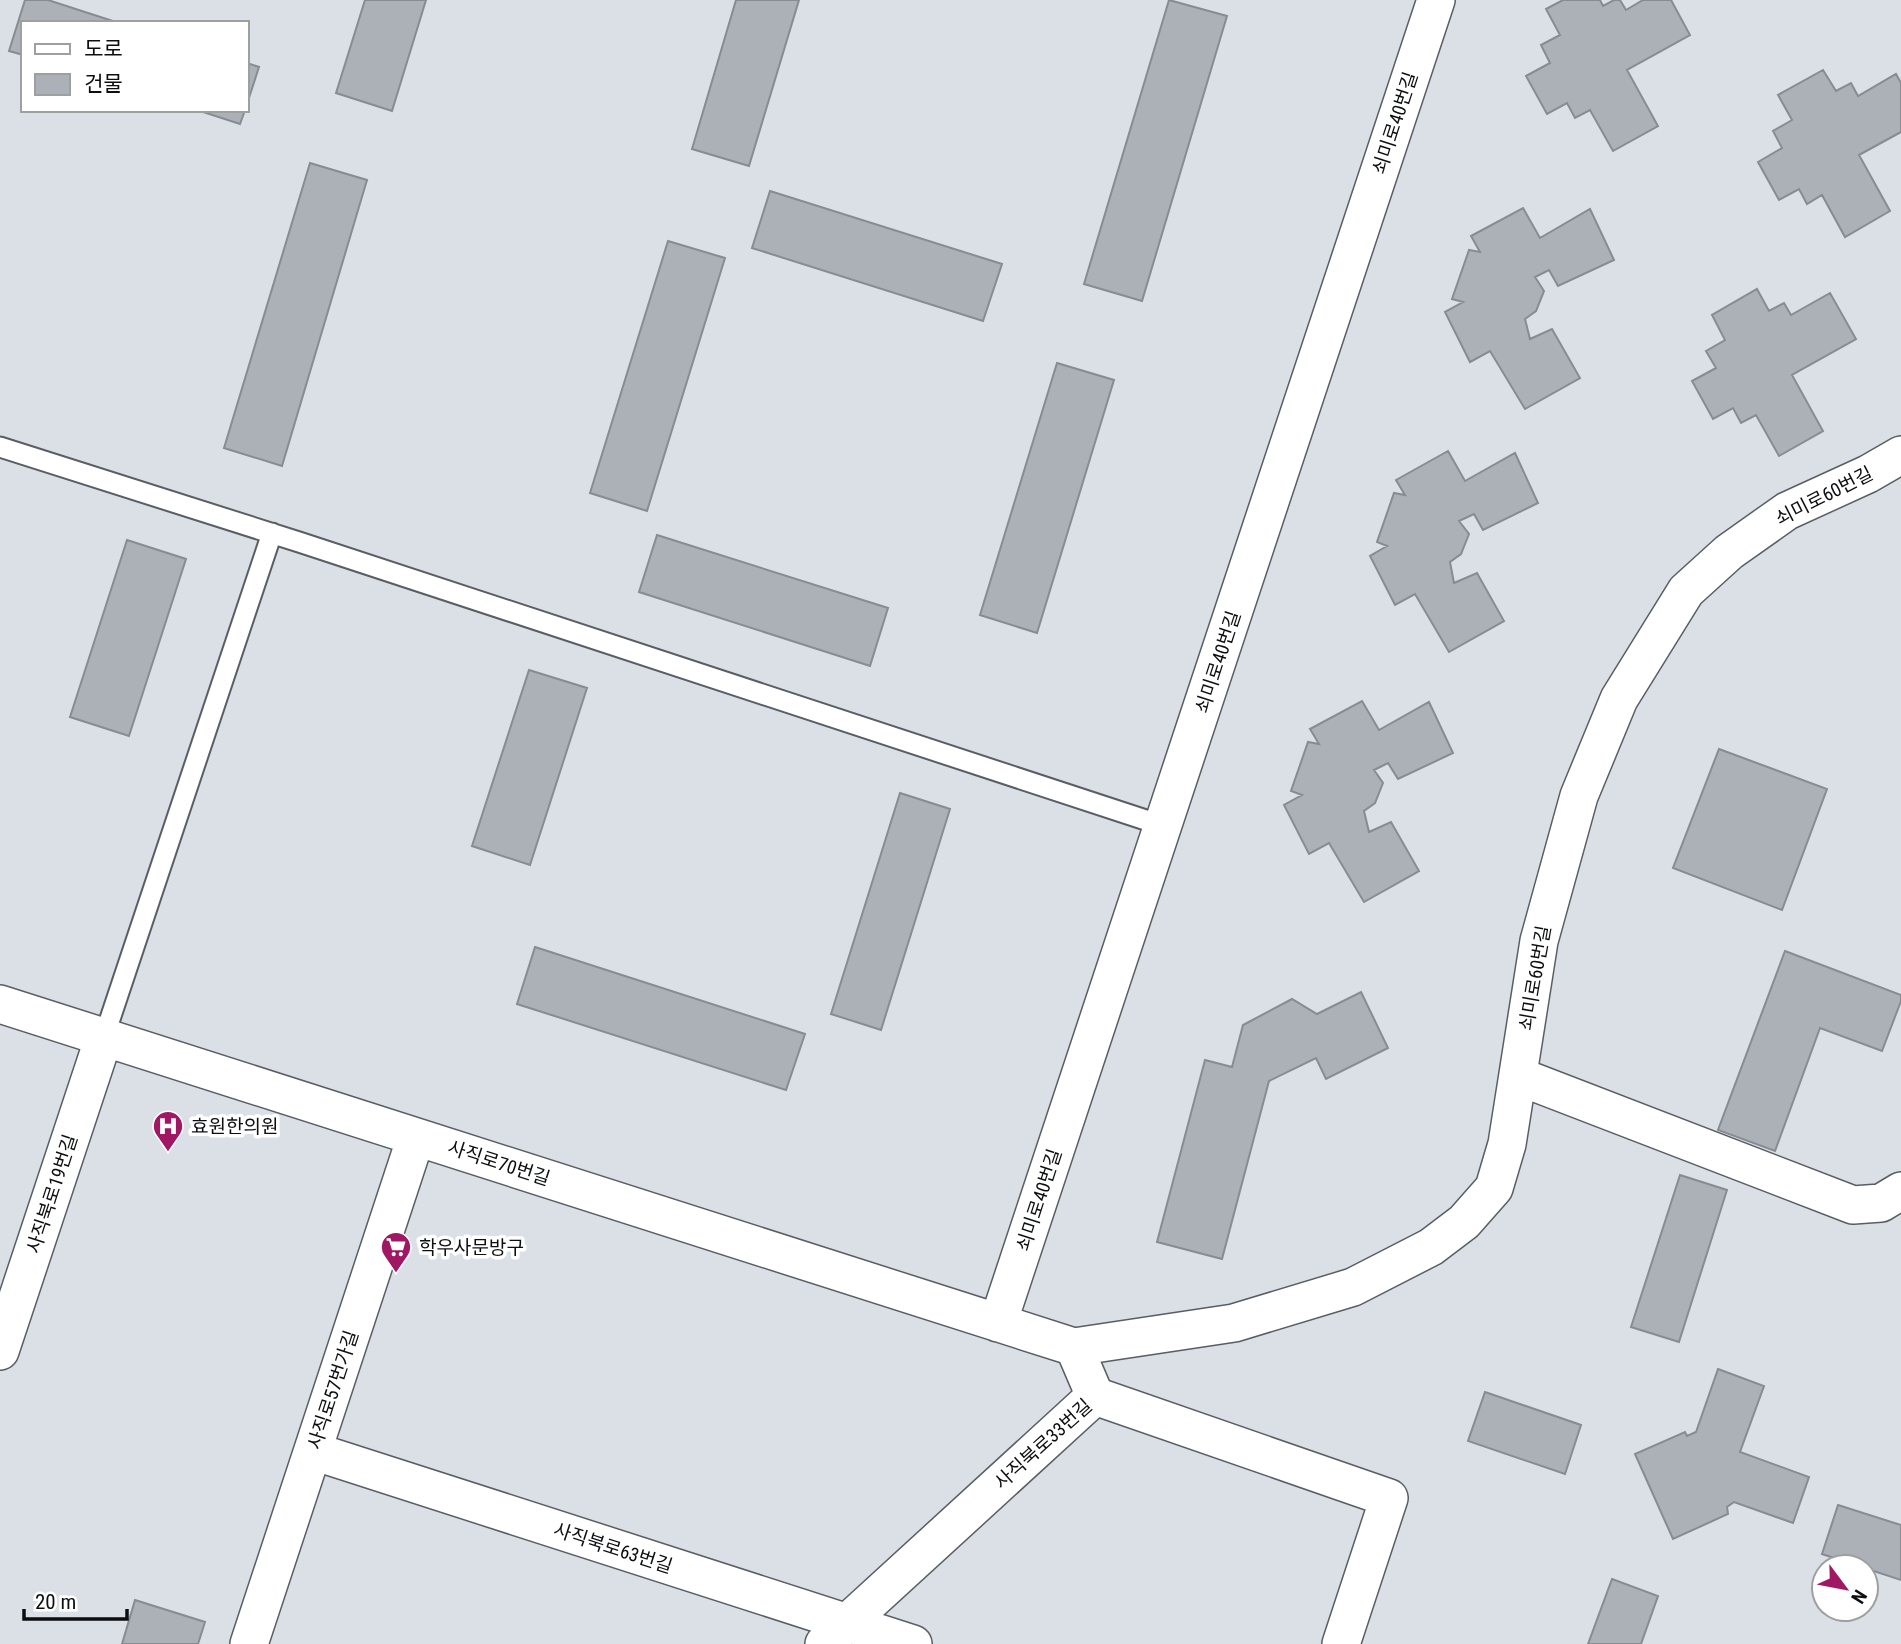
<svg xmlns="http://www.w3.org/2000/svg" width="1901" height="1644" viewBox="0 0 1901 1644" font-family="'Roboto Condensed','Noto Sans KR',sans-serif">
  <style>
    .building { fill: #abb1b7; stroke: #868c92; stroke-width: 2 }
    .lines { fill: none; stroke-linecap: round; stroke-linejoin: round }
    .service-casing { stroke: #595e64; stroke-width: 23 }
    .minor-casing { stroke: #595e64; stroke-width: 40 }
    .service { stroke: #fff; stroke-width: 19 }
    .minor { stroke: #fff; stroke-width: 37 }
    .labels { text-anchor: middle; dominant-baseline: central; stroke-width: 7; stroke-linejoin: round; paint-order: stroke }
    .street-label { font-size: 19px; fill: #0c0e10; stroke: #fff }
    .poi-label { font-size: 19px; fill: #0c0e10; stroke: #fff; text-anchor: start }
  </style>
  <rect width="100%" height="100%" fill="#dae0e6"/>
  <!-- building -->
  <path class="building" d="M25,0h23l71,23h-96v32l-14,-4z
    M365,0h61l-34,111 -56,-18z
    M736,0h63l-50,166 -57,-17z
    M1169,0l58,16 -85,285 -58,-17z
    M1563,0h37l3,6 11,-6h6l6,10 17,-10h28l19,35 -63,35 31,56 -45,25 -23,-41 -15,8 -8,-15 -20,11 -21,-38 24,-13 -9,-18 19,-10 -14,-26z
    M247,63l12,4 -12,37z
    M1823,70l13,21 15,-8 7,13 38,-22 5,9v49l-42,23 31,56 -45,26 -23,-42 -15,9 -8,-15 -20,11 -21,-38 24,-14 -9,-17 19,-11 -14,-25z
    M197,110h48l-5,14z
    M310,163l57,17 -85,286 -58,-18z
    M770,191l232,73 -19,57 -231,-73z
    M1523,208l17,30 50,-29 24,51 -56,26 -9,-16 -14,7 9,14 -8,20 -11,8 5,20 22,-10 28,49 -55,31 -35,-58 -20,11 -25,-50 18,-10 -11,-3 17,-49 11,2 -9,-16z
    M668,241l57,17 -78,253 -57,-18z
    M1757,289l12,22 15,-8 7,12 39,-22 26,46 -64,36 31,56 -44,25 -23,-41 -15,8 -8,-15 -20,11 -21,-38 24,-13 -10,-17 19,-11 -13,-25z
    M1057,363l57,17 -77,253 -57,-18z
    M1448,451l17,30 50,-28 23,50 -55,27 -9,-16 -15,7 10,13 -8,20 -11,8 4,21 23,-10 27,48 -55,31 -34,-58 -20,11 -25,-49 17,-10 -10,-4 17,-49 11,2 -9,-15z
    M657,535l231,73 -18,58 -231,-74z
    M127,540l59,19 -57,177 -59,-19z
    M529,670l58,18 -57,177 -58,-19z
    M1362,701l17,29 50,-28 24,51 -55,26 -10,-16 -14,7 9,13 -8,20 -11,8 5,21 22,-10 28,49 -55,31 -35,-59 -20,11 -25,-49 18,-10 -11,-4 17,-49 11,2 -9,-15z
    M1719,749l108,40 -45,121 -109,-42z
    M900,793l50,16 -69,221 -50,-16z
    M535,947l270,87 -19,56 -269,-86z
    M1785,951l116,44v6l-19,50 -62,-23 -45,123 -57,-21z
    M1361,992l27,56 -62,31 -10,-21 -47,23 -47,178 -65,-17 48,-182 27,7 11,-42 49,-26 25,15z
    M1680,1175l47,15 -48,152 -48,-15z
    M1718,1369l46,17 -24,66 69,25 -16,46 -59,-21 -7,5 1,7 -55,25 -38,-85 50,-22 2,4 9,-4z
    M1485,1392l96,33 -16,49 -97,-33z
    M1838,1505l63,20v55l-79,-26z
    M1612,1579l46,17 -17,48h-53z
    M135,1600l70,22 -7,22h-76z"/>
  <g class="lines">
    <!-- service casing -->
    <g class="service-casing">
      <path id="service" d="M0,447l299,95 865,284
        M104,1037l168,-504"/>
    </g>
    <!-- minor casing -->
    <g class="minor-casing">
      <path id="minor" d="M0,1004l1074,343 21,49
        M1518,1076l335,129 28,-2 20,-12
        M998,1323l438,-1323
        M1074,1347l160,-24 119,-36 78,-40 33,-25 30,-34 13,-44 32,-203 40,-145 40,-97 67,-108 43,-39 58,-41 81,-37 33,-19
        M0,1351l104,-314
        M1095,1396l294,102 -48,146
        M313,1451l600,193
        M249,1644l167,-507
        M824,1644l271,-248"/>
    </g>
    <!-- service -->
    <use href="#service" class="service"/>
    <!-- minor -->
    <use href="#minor" class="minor"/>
  </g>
  <!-- icons -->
  <defs>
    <g id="hospital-pin" transform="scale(1.575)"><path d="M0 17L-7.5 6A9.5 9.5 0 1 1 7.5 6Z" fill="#a01763" stroke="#fff"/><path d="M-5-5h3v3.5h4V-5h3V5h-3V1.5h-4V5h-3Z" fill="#fff"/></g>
    <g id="supermarket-pin" transform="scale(1.575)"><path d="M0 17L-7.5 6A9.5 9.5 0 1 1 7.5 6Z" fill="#a01763" stroke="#fff"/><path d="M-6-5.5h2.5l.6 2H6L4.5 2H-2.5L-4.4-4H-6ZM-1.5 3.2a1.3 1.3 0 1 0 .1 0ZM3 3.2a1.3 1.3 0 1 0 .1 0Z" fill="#fff"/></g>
  </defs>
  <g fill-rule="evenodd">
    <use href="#hospital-pin" x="168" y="1126"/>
    <use href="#supermarket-pin" x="396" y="1247"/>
  </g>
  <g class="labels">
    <!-- street labels -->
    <g class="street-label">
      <text transform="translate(1395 123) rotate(-72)">쇠미로40번길</text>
      <text transform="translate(1824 496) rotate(-27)">쇠미로60번길</text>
      <text transform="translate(1218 662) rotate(-72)">쇠미로40번길</text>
      <text transform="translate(1535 978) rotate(-80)">쇠미로60번길</text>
      <text transform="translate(499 1163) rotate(18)">사직로70번길</text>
      <text transform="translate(52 1194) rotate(-72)">사직북로19번길</text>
      <text transform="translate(1039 1200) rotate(-72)">쇠미로40번길</text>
      <text transform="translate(333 1390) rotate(-72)">사직로57번가길</text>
      <text transform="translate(1043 1444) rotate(-42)">사직북로33번길</text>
      <text transform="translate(613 1548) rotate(18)">사직북로63번길</text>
    </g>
    <!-- poi labels -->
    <g class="poi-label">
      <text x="191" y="1126">효원한의원</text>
      <text x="419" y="1247">학우사문방구</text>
    </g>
  </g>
  <!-- legend -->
  <rect x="21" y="21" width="228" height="91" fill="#ffffff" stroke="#9e9f9f" stroke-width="2"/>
  <rect x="35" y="44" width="35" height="10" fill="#ffffff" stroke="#9e9f9f" stroke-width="2"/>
  <text x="84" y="56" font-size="21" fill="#0c0e10">도로</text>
  <rect x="35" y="74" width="35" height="21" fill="#abb1b7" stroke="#9e9f9f" stroke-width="2"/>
  <text x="84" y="91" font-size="21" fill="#0c0e10">건물</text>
  <!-- north arrow -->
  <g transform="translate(1845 1588) rotate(122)"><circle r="33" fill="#ffffff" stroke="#9e9f9f" stroke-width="2"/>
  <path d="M0-5L12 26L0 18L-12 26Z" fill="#a01763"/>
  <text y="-10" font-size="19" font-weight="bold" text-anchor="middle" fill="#0c0e10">N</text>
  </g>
  <!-- scale -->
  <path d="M24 1609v10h103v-10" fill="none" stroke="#0c0e10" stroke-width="3.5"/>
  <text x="35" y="1609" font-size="21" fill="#0c0e10" stroke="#ffffff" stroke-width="5" paint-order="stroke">20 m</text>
</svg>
